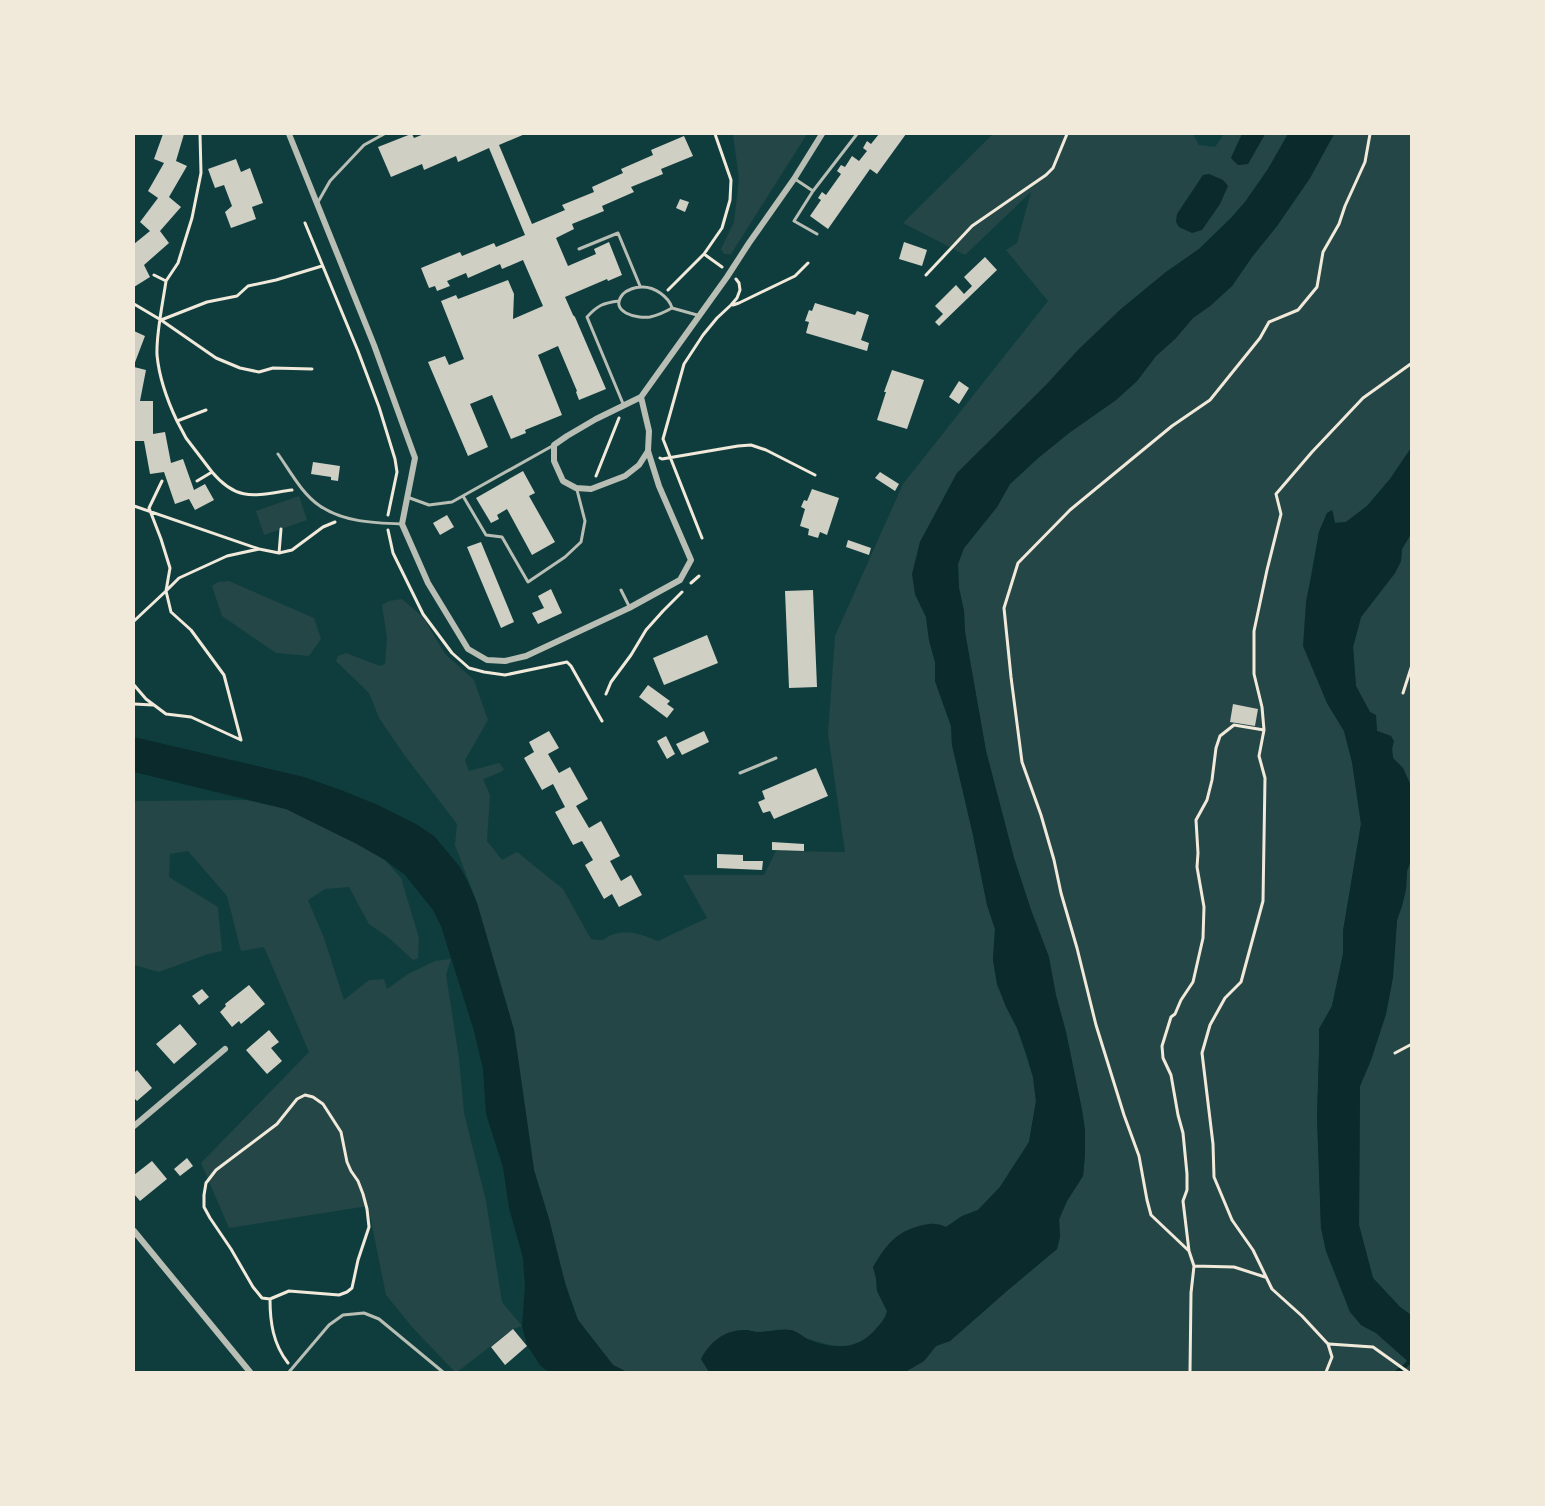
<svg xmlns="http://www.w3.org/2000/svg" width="1545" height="1506" viewBox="0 0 1545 1506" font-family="'Libre Baskerville',serif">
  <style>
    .green { fill: #244646 }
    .water { fill: #0a2a2b }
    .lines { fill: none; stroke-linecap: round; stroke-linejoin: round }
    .stream { stroke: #0a2a2b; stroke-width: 4.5 }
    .building { fill: #cfcfc3 }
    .path { stroke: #f1e9da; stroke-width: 3 }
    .service { stroke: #b8beb3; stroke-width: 3 }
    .minor { stroke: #b8beb3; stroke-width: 6 }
  </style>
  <rect width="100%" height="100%" fill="#0f3d3e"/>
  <!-- green -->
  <path class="green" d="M733,134h74l-76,120h-7l-3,-5 13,-27 5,-43z
    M993,134h200l6,11 16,2 9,-13h18l-11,24 7,7 10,-1 17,-30h23l-20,35 -23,33 -14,16 -32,31 -33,23 -45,37 -42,40 -33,36 -89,88 -37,69 -5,52 11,23 3,23 6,22v19l16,45 1,19 21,90 14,70 8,24 -2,31 4,24 20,44 16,49 3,24 -7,41 -29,45 -22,23 -16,6 -16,11 -73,40 3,11 1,13 10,20 -2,8 -14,15 -13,10 -12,3 -16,-2 -22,-6 -17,-9 -34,2 -13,-2 -16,3 -27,26 8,13h-82l-14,-7 -35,-45 -17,-50 -12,-51 -15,-49 -20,-140 -37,-127 -22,-58 2,-21 -52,-68 -26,-38 -10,-25 -33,-32 2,-5 8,-3 34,13 5,-2 2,-26 -5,-33 7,-4 13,-2 21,18 22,37 29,26 14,40 -23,40 4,11 30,-8 5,6 -3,3 -18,7 7,16 -3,46 15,19 15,-8 46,37 28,50c16,3 11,-1 23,-5 16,-5 29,1 44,7l49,-23 -24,-43h81l12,-24 69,1 -17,-118 7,-98 68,-152 145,-183 -42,-51 11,-7 14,-51 -66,63 -62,-32z
    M1334,134h77v314l-21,31 -23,27 -21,16 -11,1 -2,-12 -6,2 -8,19 -13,70 13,80 8,21 17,28 8,31 9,62 -18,107v23l-11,52 -13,23v24l-2,63 4,112 5,23 25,61 10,13 15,8 35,31v8h-506l19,-11 12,-15 14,-5 58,-51 49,-41 3,-12 -1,-17 8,-19 16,-25 2,-22v-24l-3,-20 -16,-78 -36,-125 -16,-49 -28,-107 -21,-119 -1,-21 -5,-23 -1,-24 6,-16 33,-41 13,-23 27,-25 32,-26 47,-33 21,-19 19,-25 19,-17 18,-21 17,-12 22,-20 20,-29 25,-31 33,-48z
    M299,496l8,24 -43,15 -8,-24z
    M1411,534v252l-8,-18 -10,-10 -2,-22 -14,-5 -1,-7 -20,-38 -3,-39 8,-30 34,-44 6,-12 1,-12z
    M229,581l85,37 7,21 -12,17 -33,-3 -54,-37 -10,-30 6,-4z
    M246,800l40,9 71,35 28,16 16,18 18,60 -1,20 -5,2 -24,-22 -20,-14 -20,-37 -24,2 -17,11 16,38 20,62 25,-20 15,-1 3,10 21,-15 27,-13 16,-2 -5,16 13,83 5,55 22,88 16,101 20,24 -9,3 -56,43h-2l-42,-44 -27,-33 -18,-89 -139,22 -28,-65 108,-111 -45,-105 -23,4 -14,-55 -39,-45 -18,3 -1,23 49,30 4,44 -14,3 -49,18 -25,-7v-164z
    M1411,860v455l-11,-8 -27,-29 -14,-53 1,-139 11,-26 15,-46 7,-37 4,-57 5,-14 4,-17 1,-18z"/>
  <!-- water -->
  <path class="water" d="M1242,134h23l-17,30 -10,1 -7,-7z
    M1288,134h46l-24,44 -33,48 -25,31 -20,29 -22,20 -17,12 -18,21 -19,17 -19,25 -21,19 -47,33 -32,26 -27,25 -13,23 -33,41 -6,16 1,24 5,23 1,21 21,119 28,107 16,49 19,50 7,38 10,37 16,78 3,20v24l-2,22 -16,25 -8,18 1,18 -3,12 -49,41 -58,51 -14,5 -12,15 -19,11h-196l-8,-13c9,-17 23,-29 44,-29 4,0 9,2 13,2 10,0 24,-4 33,-2 6,1 11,6 16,9 24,10 50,12 68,-9 6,-7 10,-11 12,-19l-10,-20 -1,-13 -3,-11c13,-22 23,-36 50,-42 10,-2 14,-2 23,2l16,-11 16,-6 22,-23 29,-45 7,-41 -3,-24 -7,-24 -9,-25 -11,-21 -9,-23 -4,-24 2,-31 -8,-24 -14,-70 -21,-90 -1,-19 -16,-45v-19l-6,-22 -3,-23 -11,-23 -3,-20 8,-32 37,-69 89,-88 33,-36 42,-40 45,-37 33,-23 32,-31 14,-16 23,-33z
    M1209,174l14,6 5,6 -8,18 -18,26 -10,3 -13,-6 -3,-5 1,-8 26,-39z
    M1411,448v86l-9,15 -1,12 -6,12 -34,44 -8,30 3,39 14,26 6,3 1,16 14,5 3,5 -2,8 1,9 10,10 8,18v74l-4,11 -1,18 -4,17 -5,14 -4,57 -7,37 -15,46 -11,26 -1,139 14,53 27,29 11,8v49l-35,-31 -15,-8 -11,-13 -24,-61 -5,-23 -4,-112 2,-63v-24l13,-23 11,-52v-23l18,-107 -9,-62 -8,-31 -17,-28 -24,-57 3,-44 5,-24 8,-46 8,-19 5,-3 3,13 11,-1 21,-16 23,-27z
    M134,737l170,40 37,13 37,15 38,19 18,12 26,31 8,15 9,21 37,127 20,140 15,49 17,68 12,33 35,45 14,7h-79l-8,-7 -13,-20 -5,-19 3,-40 -2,-28 -14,-50 -6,-41 -17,-53 -3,-45 -9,-38 -33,-105 -8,-16 -28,-35 -20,-15 -28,-16 -71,-35 -152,-37z"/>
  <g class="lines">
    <!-- stream -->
    <path class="stream" d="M1404,1367l8,-8
      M1397,1372l4,-3"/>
  </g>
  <!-- building -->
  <path class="building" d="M163,134h21l-8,27 11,5 -18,31 12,10 -21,24 9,12 -25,22 6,12 -16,10v-43l16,-13 -10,-9 18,-24 -10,-7 16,-28 -10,-4z
    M411,134h1l2,4 10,-4h101l-26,11 33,79 33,-14 -3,-5 32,-13 -2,-5 31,-14 -2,-4 32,-14 -2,-5 33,-14 9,20 -32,13 2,5 -32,13 3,5 -32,14 2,5 -32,13 2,5 -18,9 12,28 28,-12 -2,-5 15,-7 13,33 -14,6 -1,-2 -42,18 8,18 2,2 31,72 -27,11 -3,-8 1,-1 -19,-45 -20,9 24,60 -37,15 1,3 -15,6 -19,-44 -22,9 18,43 -20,9 -40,-94 17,-6 4,9 15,-6 -23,-58 15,-6 2,4 50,-19 6,14 -1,25 30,-13 -20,-46 -21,9 -2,-5 -32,14 -2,-5 -19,8 3,5 -13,5 -2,-5 -6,2 -8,-20 39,-16 2,4 32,-13 2,4 29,-12 -36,-87 -31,14 -2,-6 -32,14 -2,-6 -31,13 -13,-30z
    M879,134h27l-29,40 -7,-5 -42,60 -18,-13 11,-16 -3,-2 4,-6 4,3 15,-21 -4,-3 4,-6 4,2 7,-11 7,5 8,-10 -4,-3 4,-7 4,3z
    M236,159l5,13 9,-4 13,35 -11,4 4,12 -25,9 -6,-16 7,-6 -8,-21 -9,3 -7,-19z
    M680,199l9,3 -4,10 -9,-4z
    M904,242l23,8 -5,16 -23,-7z
    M985,257l12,13 -58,56 -4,-4 8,-8 -8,-8 21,-21 8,9 8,-8 -8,-9z
    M815,303l40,12 2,-4 12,4 -8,25 8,3 -2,8 -61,-18 3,-11 -4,-1 4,-11 3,1z
    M134,331l11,5 -11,29z
    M134,367l12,3 -6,31h13v33l12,-2 6,31 12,-4 11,31 11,-6 9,16 -19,10 -6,-11 -14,5 -11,-32 -14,2 -6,-33h-10z
    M892,370l32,10 -17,49 -30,-9 9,-28h-2z
    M959,381l10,7 -10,16 -10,-7z
    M313,462l27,4 -2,15 -7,-1v-3l-20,-3z
    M523,471l12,22 -6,3 26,46 -23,13 -25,-46 -10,6 2,4 -8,4 -15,-25z
    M880,472l19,12 -4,7 -20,-13z
    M812,489l27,9 -12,37 -7,-3 -2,6 -10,-3 1,-6 -9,-3 5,-17 -4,-2 3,-7 3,1z
    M447,515l7,12 -14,8 -7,-12z
    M848,540l23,8 -2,7 -23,-8z
    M481,542l33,80 -13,6 -34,-81z
    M551,589l11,24 -24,11 -6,-11 12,-5 -6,-12z
    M813,590l4,97 -28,1 -4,-97z
    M707,635l11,28 -54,22 -11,-27z
    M648,685l22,16 -3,3 7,5 -7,9 -28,-21z
    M1233,704l25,5 -3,17 -25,-4z
    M549,731l10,17 -11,6 11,19 11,-6 18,32 -12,7 13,22 12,-7 19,35 -10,5 11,20 10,-6 11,20 -23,12 -7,-13 -8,5 -19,-34 8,-5 -11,-19 -9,4 -18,-33 10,-5 -12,-23 -11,6 -18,-32 10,-6 -5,-10z
    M704,731l5,11 -27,13 -6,-11z
    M666,736l9,18 -8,5 -10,-18z
    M816,768l12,28 -54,23 -4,-8 -7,2 -5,-11 7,-3 -3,-8z
    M772,842l32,2v7l-32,-1z
    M717,854l26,1v6h20l-1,9 -45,-2z
    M249,985l16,19 -24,20 -2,-3 -7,6 -12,-15 6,-6 -1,-2z
    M202,989l7,8 -10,8 -7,-9z
    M180,1024l17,20 -23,20 -18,-20z
    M269,1030l10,12 -8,6 11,13 -15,13 -21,-24z
    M137,1070l15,18 -15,13 -2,-2 -1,1v-27z
    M187,1158l6,8 -13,10 -6,-7z
    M152,1161l15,18 -27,22 -6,-7v-19z
    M513,1329l14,17 -22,19 -14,-18z"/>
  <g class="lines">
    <!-- path -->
    <path class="path" d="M305,223l53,128 21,56 16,52 2,13 -9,43
      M704,254l18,13
      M154,275l12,6 12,-18 14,-45 9,-45 -1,-39
      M926,275l46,-49 74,-51 7,-7 14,-34
      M166,281c-3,21 -10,53 -9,74 2,21 11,47 20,66l29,-11
      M668,290l36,-36 18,-26 8,-28 1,-20 -16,-46
      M134,304l27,16 55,38 24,10 19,4 14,-4 39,1
      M733,305l6,-2 56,-27 13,-13
      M161,320l46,-18 30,-6 11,-10 28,-6 46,-14
      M177,421l9,17 26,34 -15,9
      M660,458l2,1 76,-13 13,-1 15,5 49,25
      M212,472c26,31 44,23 80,18
      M596,476l23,-58
      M134,506l125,43
      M281,529l-2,24 13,-3 31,-23 12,-5
      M388,530l5,23 30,61 29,39 17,15 15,4 21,3 62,-13 4,4 31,55
      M702,538l-39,-99 21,-75 19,-29 14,-17 14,-13 6,-7 3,-8 -1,-7 -3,-4
      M691,583l8,-7
      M134,621l32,-30 4,-23 -9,-29 -12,-31 13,-27
      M134,685l12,14 20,15 25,3 50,23
      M1403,693l9,-28
      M606,694l5,-12 20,-27 15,-25 17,-19 19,-19
      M134,704l19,1
      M241,740l-17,-65 -33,-45 -20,-18 -5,-21 13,-13 48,-22 32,-7 20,4
      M1395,1053l17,-9
      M1189,1251l-38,-36 -4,-15 -8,-44 -15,-41 -28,-90 -19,-77 -16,-55 -7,-33 -13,-45 -19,-53 -11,-85 -7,-69 14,-45 52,-53 102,-84 38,-26 50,-62 9,-16 29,-12 19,-23 6,-35 16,-28 6,-18 20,-44 5,-28
      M1194,1266l40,1 31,10
      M270,1299l-8,-1 -9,-11 -22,-38 -21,-31 -6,-11v-12l2,-12 10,-13 61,-46 20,-25 8,-4 8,2 10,7 18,28 6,30 4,9 7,10 5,13 4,15 2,18 -11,33 -6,28 -5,4 -8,3 -50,-4 -19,8c0,23 3,45 18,64
      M1329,1344l44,3 35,25
      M1190,1372l1,-79 3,-27 -5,-15 -6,-50 4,-11v-16l-4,-41 -5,-18 -7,-40 -8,-17 -1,-12 9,-29 4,-3 6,-14 12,-18 10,-44 1,-31 -7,-40 1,-14 -2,-33 11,-20 5,-20 4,-32 4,-12 14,-11 30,5
      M1326,1372l6,-15 -4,-13 -26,-28 -30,-27 -19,-39 -21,-30 -18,-43 -1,-33 -11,-91 8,-28 15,-27 16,-16 22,-81 2,-123 -6,-22 5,-26 -2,-23 -8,-33v-43l13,-61 14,-56 -5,-20 36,-42 51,-54 49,-35"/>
    <!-- service -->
    <path class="service" d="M795,179l18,12
      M318,202l12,-21 34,-36 20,-11
      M817,234l-23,-13 19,-30 44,-57
      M579,249l39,-16 22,53
      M619,301c-16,2 -21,4 -32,16l37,89
      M672,308c-7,4 -13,7 -22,9 -13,2 -42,-5 -27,-23 4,-4 12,-7 18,-7 13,-1 28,10 31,21l25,7
      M278,454c12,17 24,40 42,52 24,16 53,17 82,18
      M463,496l23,39 16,2 26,45 37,-25 16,-15 4,-21 -8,-31
      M407,497l22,8 23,-3 102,-57
      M621,590l8,16
      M740,773l36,-15
      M289,1372l40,-47 14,-10 21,-2 15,6 64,53"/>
    <!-- minor -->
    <path class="minor" d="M289,134l85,211 41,113 -13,66 26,59 40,66 19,11 18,1 21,-5 103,-48 51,-28 11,-20 -32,-74 -11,-35 1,-20 -8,-34
      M648,451l-9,14 -14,11 -34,13 -15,-1 -13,-7 -9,-20v-16l13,-9 29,-17 45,-22 86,-120 22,-34 45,-64 28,-45
      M134,1126l91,-77
      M134,1231l116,141"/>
  </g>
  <!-- border -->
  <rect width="1545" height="1506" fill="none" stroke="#f1e9da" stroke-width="270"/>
</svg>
